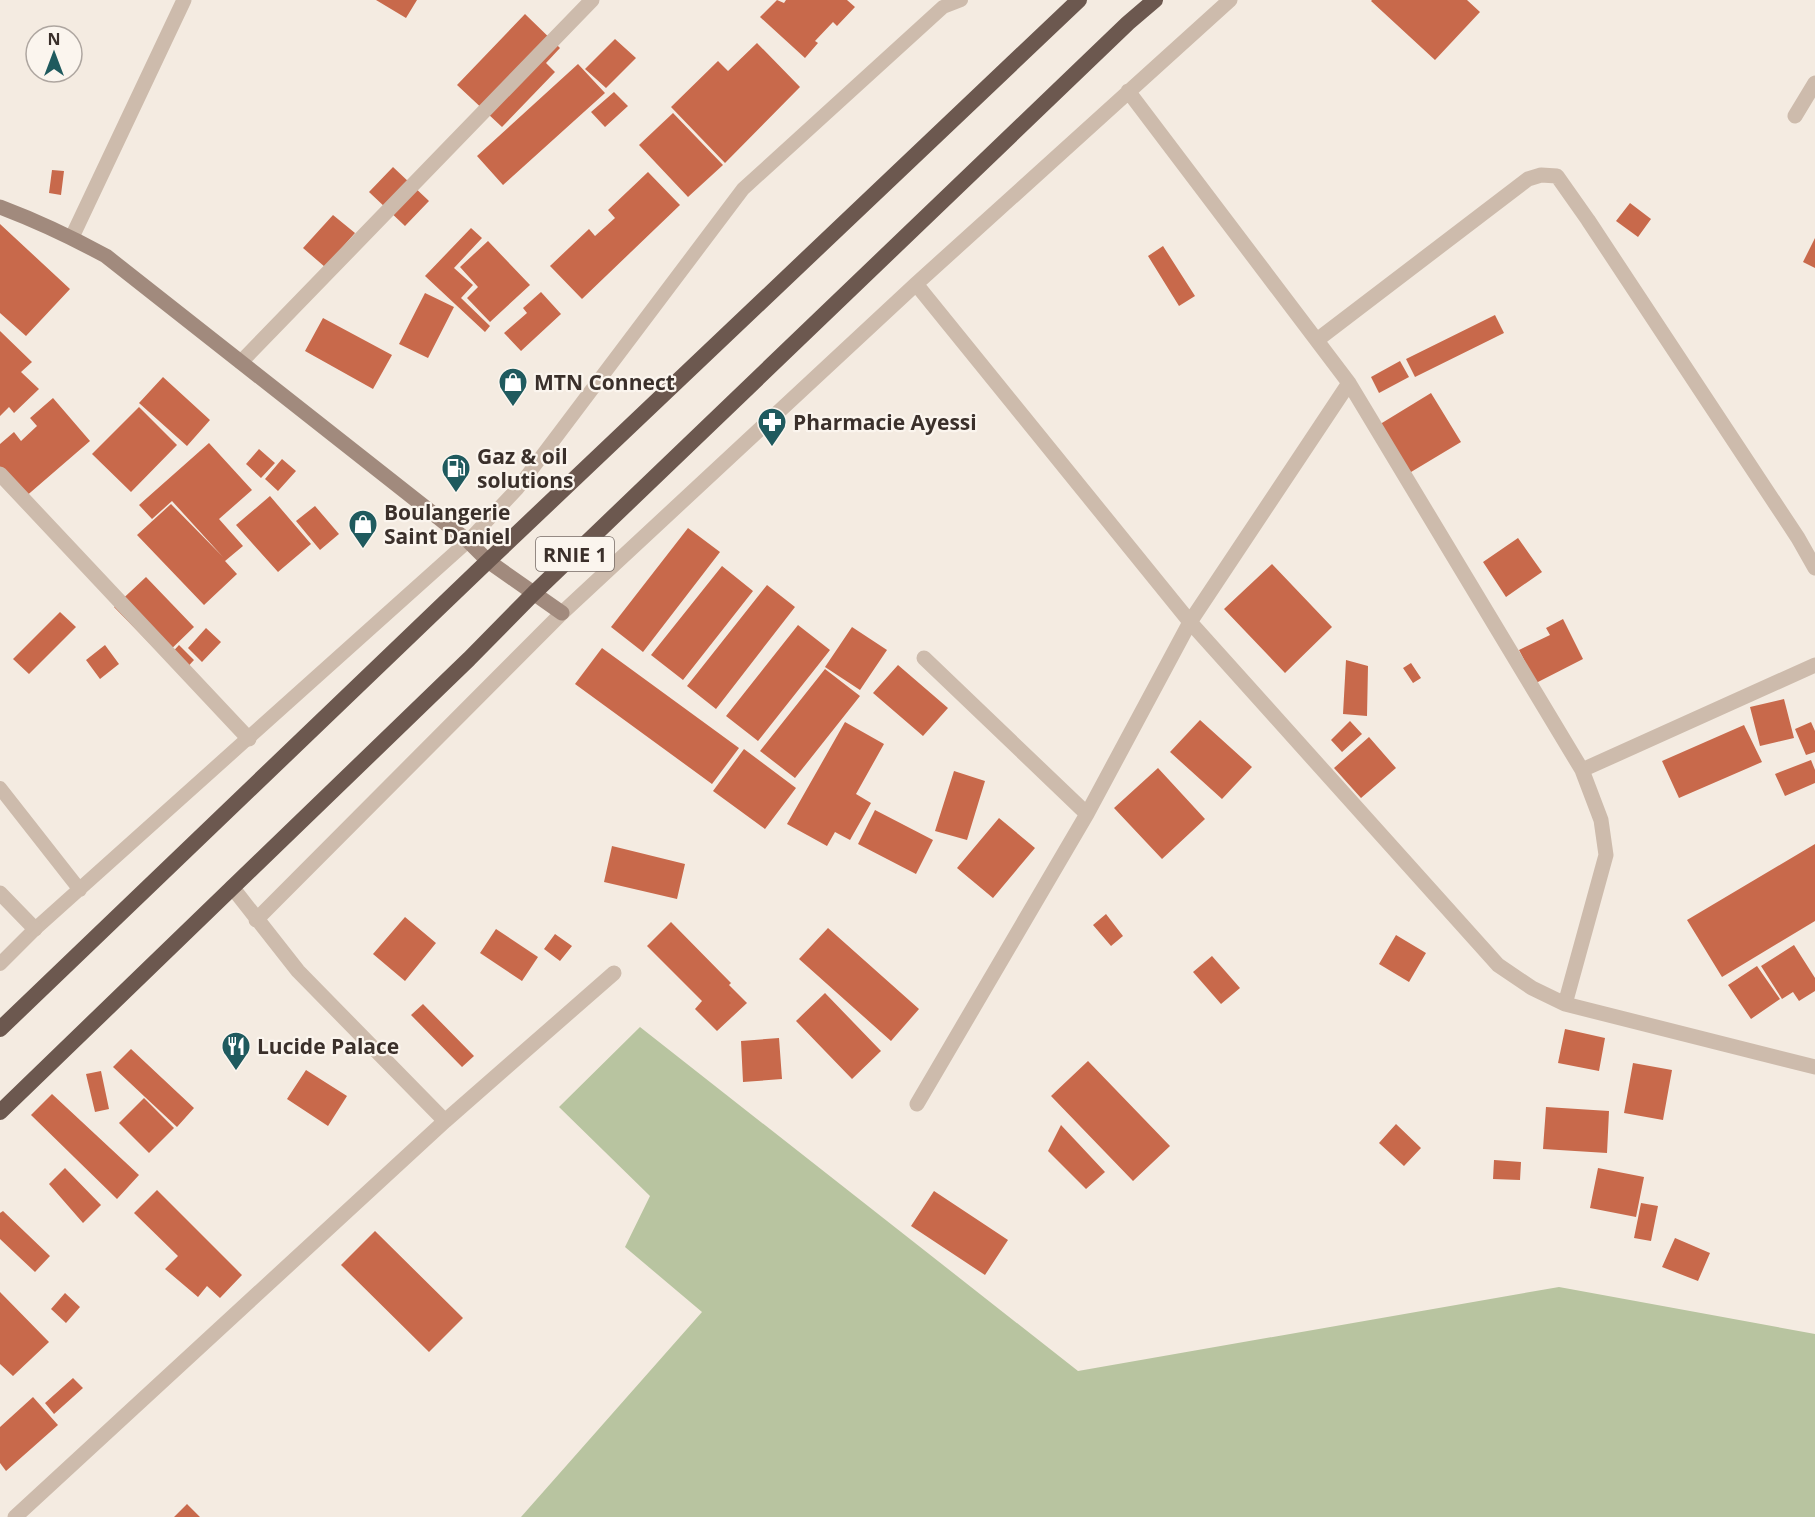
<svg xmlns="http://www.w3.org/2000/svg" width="1815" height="1517" viewBox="0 0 1815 1517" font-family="'Open Sans',sans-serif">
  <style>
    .green { fill: #b8c4a0 }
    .building { fill: #c8694b }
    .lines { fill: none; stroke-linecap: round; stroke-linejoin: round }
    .service { stroke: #cdbbac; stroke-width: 14 }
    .minor { stroke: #cdbbac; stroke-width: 15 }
    .secondary { stroke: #a18a7d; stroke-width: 15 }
    .trunk { stroke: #6c584f; stroke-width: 16 }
    .labels { text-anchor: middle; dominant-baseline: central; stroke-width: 4.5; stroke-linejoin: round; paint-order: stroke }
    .shield { fill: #fbf5ee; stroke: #756b66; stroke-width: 1.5 }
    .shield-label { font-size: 20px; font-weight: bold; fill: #3b302b }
    .poi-label { font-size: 21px; font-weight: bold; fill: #3b302b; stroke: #fbf5ee; text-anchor: start }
  </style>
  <rect width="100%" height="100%" fill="#f4ebe1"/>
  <!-- green -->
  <path class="green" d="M640,1027l438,344 481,-84 256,47v183h-1294l181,-205 -77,-65 25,-51 -91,-89z"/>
  <!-- building -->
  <path class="building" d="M376,0h41l-11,18z
    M777,0l7,3 2,-3h61l8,7 -18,19 -4,-4 -18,19 3,2 -13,15 -45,-41z
    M1372,0h95l13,12 -45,48 -64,-59z
    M525,14l35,34 -14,15 9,9 -53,55 -45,-42z
    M615,39l21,19 -30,30 -21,-19z
    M757,43l43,44 -75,76 -54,-56 47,-46 10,10z
    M578,64l27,29 -102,92 -26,-29z
    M614,92l14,14 -23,21 -14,-15z
    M673,113l50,52 -35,32 -49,-52z
    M393,167l36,34 -24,25 -36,-34z
    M52,170l12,1 -3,24 -12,-2z
    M648,172l32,33 -98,94 -32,-33 39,-37 6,7 20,-18 -7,-8z
    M1630,203l21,16 -13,18 -22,-16z
    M333,215l22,18 -30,34 -22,-19z
    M0,224l70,65 -44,47 -26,-23z
    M471,228l11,10 -28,30 19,17 -12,13 29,28 -5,6 -60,-56z
    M1815,238v30l-12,-6z
    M488,241l42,44 -40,37 -23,-24 11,-11 -18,-20z
    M1163,246l32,50 -16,10 -31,-50z
    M541,292l20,22 -40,37 -17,-18 23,-20 -4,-5z
    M425,293l29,14 -26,51 -29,-14z
    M1495,315l9,18 -89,44 -9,-18z
    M323,318l69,37 -19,34 -68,-38z
    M0,331l32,31 -11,10 18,17 -25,24 -5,-6 -9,9z
    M1400,361l9,16 -30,16 -8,-16z
    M163,377l47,43 -23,26 -48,-43z
    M1431,393l30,49 -55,33 -29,-49z
    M53,398l37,43 -66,57 -24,-27v-27l14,-12 7,9 16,-15 -7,-8z
    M139,407l38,38 -46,47 -39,-38z
    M209,443l43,47 -33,29 24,27 -18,15 12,13 -33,31 -67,-70 34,-31 52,53 -51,-56 -20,18 -13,-14z
    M259,449l16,14 -14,15 -15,-14z
    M282,459l14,12 -18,20 -13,-12z
    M270,496l41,48 -33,28 -42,-47z
    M315,506l24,28 -19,16 -24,-29z
    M688,528l32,24 -77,100 -32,-25z
    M1518,538l24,34 -36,25 -23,-35z
    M1272,564l60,63 -47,46 -61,-64z
    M722,566l31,25 -70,89 -32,-25z
    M146,577l48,50 -31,30 -49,-50z
    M767,585l28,22 -79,102 -29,-23z
    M60,612l16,15 -47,47 -16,-15z
    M1563,619l20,40 -47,24 -17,-33 31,-15 -4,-7z
    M798,625l32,25 -72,91 -32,-25z
    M852,627l35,23 -27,40 -35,-23z
    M206,628l15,14 -19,20 -14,-14z
    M105,645l14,19 -19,15 -14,-19z
    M179,645l15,15 -13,14 -15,-15z
    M602,648l137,100 -27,36 -137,-100z
    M1346,660l22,6 -1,50 -24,-2z
    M1411,663l10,15 -8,5 -10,-15z
    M898,665l50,43 -25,28 -50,-43z
    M825,669l35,27 -65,82 -35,-27z
    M1784,699l10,39 -34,8 -10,-39z
    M1200,720l52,47 -30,32 -52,-47z
    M1350,721l12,13 -20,18 -11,-12z
    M845,722l39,22 -28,50 15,9 -21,37 -15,-8 -8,14 -40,-22z
    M1811,722l4,9v21l-9,3 -11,-26z
    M1744,725l18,37 -83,36 -17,-37z
    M1369,737l27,31 -35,30 -27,-30z
    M744,749l52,39 -31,41 -52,-38z
    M1811,760l4,10v13l-30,13 -10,-22z
    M1158,768l47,51 -43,40 -48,-51z
    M954,771l31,10 -18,59 -32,-9z
    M875,810l58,30 -17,34 -58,-30z
    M999,818l36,30 -42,50 -36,-30z
    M1815,844v77l-93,56 -35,-57z
    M612,846l73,18 -8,35 -73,-17z
    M1106,914l17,22 -12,10 -18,-21z
    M405,917l31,26 -31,38 -32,-27z
    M671,922l60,61 -2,2 18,18 -30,28 -22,-22 7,-8 -55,-55z
    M828,928l91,81 -28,32 -92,-82z
    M496,929l42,28 -16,24 -42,-28z
    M555,934l17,12 -12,15 -16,-12z
    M1396,935l30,18 -17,29 -30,-18z
    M1794,945l21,33v13l-16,10 -6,-9 -11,7 -21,-33z
    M1212,956l28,32 -19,16 -28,-32z
    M1757,966l23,33 -29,20 -23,-34z
    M825,993l56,58 -29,28 -56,-58z
    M423,1004l51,52 -12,11 -51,-52z
    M1565,1029l40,9 -6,33 -41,-8z
    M779,1038l3,41 -39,3 -2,-41z
    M131,1049l63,59 -17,19 -64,-60z
    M1088,1061l82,85 -37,35 -82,-85z
    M1633,1063l39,7 -9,50 -39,-7z
    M306,1070l41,26 -19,30 -41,-27z
    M101,1071l8,38 -14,3 -9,-38z
    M52,1094l87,81 -22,24 -86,-84z
    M144,1098l30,30 -25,25 -30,-30z
    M1546,1107l63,4 -2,42 -64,-4z
    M1396,1124l25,24 -17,18 -25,-23z
    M1061,1125l44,47 -19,17 -38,-38z
    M1494,1160l27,2 -1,18 -27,-1z
    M65,1168l36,37 -18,18 -34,-39z
    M1598,1168l46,9 -8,40 -46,-9z
    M157,1190l85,85 -22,23 -13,-12 -9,11 -33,-28 13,-13 -44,-43z
    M934,1191l74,49 -23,35 -74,-49z
    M1641,1203l17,3 -7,35 -17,-3z
    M3,1211l47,45 -15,16 -35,-33v-26z
    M375,1231l88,87 -34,34 -88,-87z
    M1675,1238l35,15 -12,28 -36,-14z
    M0,1292l49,50 -36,34 -13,-12z
    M65,1293l15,14 -14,16 -15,-14z
    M73,1378l10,10 -29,26 -9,-11z
    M33,1397l25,28 -52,46 -6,-8v-36z
    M187,1504l13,13h-26z"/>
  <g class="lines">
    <!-- service -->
    <path class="service" d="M0,788l80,102
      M0,964l35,-35 433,-388 49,-52 226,-300 200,-182 18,-7"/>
    <!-- minor -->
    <path class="minor" d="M1128,91l221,292 233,387 19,50 5,35 -41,149
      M1795,116l20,-33
      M72,237l112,-237
      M916,284l274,338 308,343 34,23 33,16 250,63
      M1317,340l211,-161 13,-4 16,1 31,44 210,318 17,30
      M241,362l351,-362
      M0,474l249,265
      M924,658l163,156
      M1582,770l233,-105
      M232,887l66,84 147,150
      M0,893l35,36
      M256,920l306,-307 354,-329 314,-284
      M917,1104l170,-290 103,-192 159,-239
      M15,1517l430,-396 169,-148"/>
    <!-- secondary -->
    <path class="secondary" d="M0,207c37,14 71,30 106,49l362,285 20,20 74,52"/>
    <!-- trunk -->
    <path class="trunk" d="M0,1029l488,-468 591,-561
      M0,1112l469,-453 65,-66 594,-570 27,-23"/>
  </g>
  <!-- icons -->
  <defs>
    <g id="shop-pin" transform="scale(1.5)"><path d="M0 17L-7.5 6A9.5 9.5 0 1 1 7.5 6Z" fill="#1f5a5e" stroke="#fbf5ee"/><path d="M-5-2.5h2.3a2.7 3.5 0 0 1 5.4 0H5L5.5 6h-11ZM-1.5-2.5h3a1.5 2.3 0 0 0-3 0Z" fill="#fff"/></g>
    <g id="pharmacy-pin" transform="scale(1.5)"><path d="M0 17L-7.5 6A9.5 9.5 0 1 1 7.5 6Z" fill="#1f5a5e" stroke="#fbf5ee"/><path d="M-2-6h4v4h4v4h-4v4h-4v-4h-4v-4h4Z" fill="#fff"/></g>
    <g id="fuel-pin" transform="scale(1.5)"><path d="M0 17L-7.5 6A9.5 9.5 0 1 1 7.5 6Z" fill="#1f5a5e" stroke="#fbf5ee"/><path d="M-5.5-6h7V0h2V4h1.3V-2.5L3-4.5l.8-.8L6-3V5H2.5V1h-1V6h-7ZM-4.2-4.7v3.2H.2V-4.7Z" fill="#fff"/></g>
    <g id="restaurant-pin" transform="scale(1.5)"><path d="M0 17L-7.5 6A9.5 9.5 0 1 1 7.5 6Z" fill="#1f5a5e" stroke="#fbf5ee"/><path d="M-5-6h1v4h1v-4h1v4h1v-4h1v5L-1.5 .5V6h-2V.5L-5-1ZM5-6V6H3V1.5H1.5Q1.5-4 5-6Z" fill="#fff"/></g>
  </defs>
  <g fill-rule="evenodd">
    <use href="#shop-pin" x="513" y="382"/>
    <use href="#pharmacy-pin" x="772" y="422"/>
    <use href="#fuel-pin" x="456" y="468"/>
    <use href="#shop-pin" x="363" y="524"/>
    <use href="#restaurant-pin" x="236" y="1046"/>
  </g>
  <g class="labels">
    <!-- shield labels -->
    <rect class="shield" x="536" y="537" width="78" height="34" rx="4.5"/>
    <g class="shield-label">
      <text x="575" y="554">RNIE 1</text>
    </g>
    <!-- poi labels -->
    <g class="poi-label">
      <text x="534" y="382">MTN Connect</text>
      <text x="793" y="422">Pharmacie Ayessi</text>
      <text x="477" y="456">Gaz &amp; oil<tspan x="477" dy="24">solutions</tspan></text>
      <text x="384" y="512">Boulangerie<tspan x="384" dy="24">Saint Daniel</tspan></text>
      <text x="257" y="1046">Lucide Palace</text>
    </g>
  </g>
  <!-- north arrow -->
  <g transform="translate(54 54)"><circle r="28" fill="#fbf5ee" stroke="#aea6a0" stroke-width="1.5"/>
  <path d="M0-4.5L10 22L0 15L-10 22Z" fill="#1f5a5e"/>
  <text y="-9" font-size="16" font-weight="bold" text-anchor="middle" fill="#3b302b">N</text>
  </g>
</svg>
